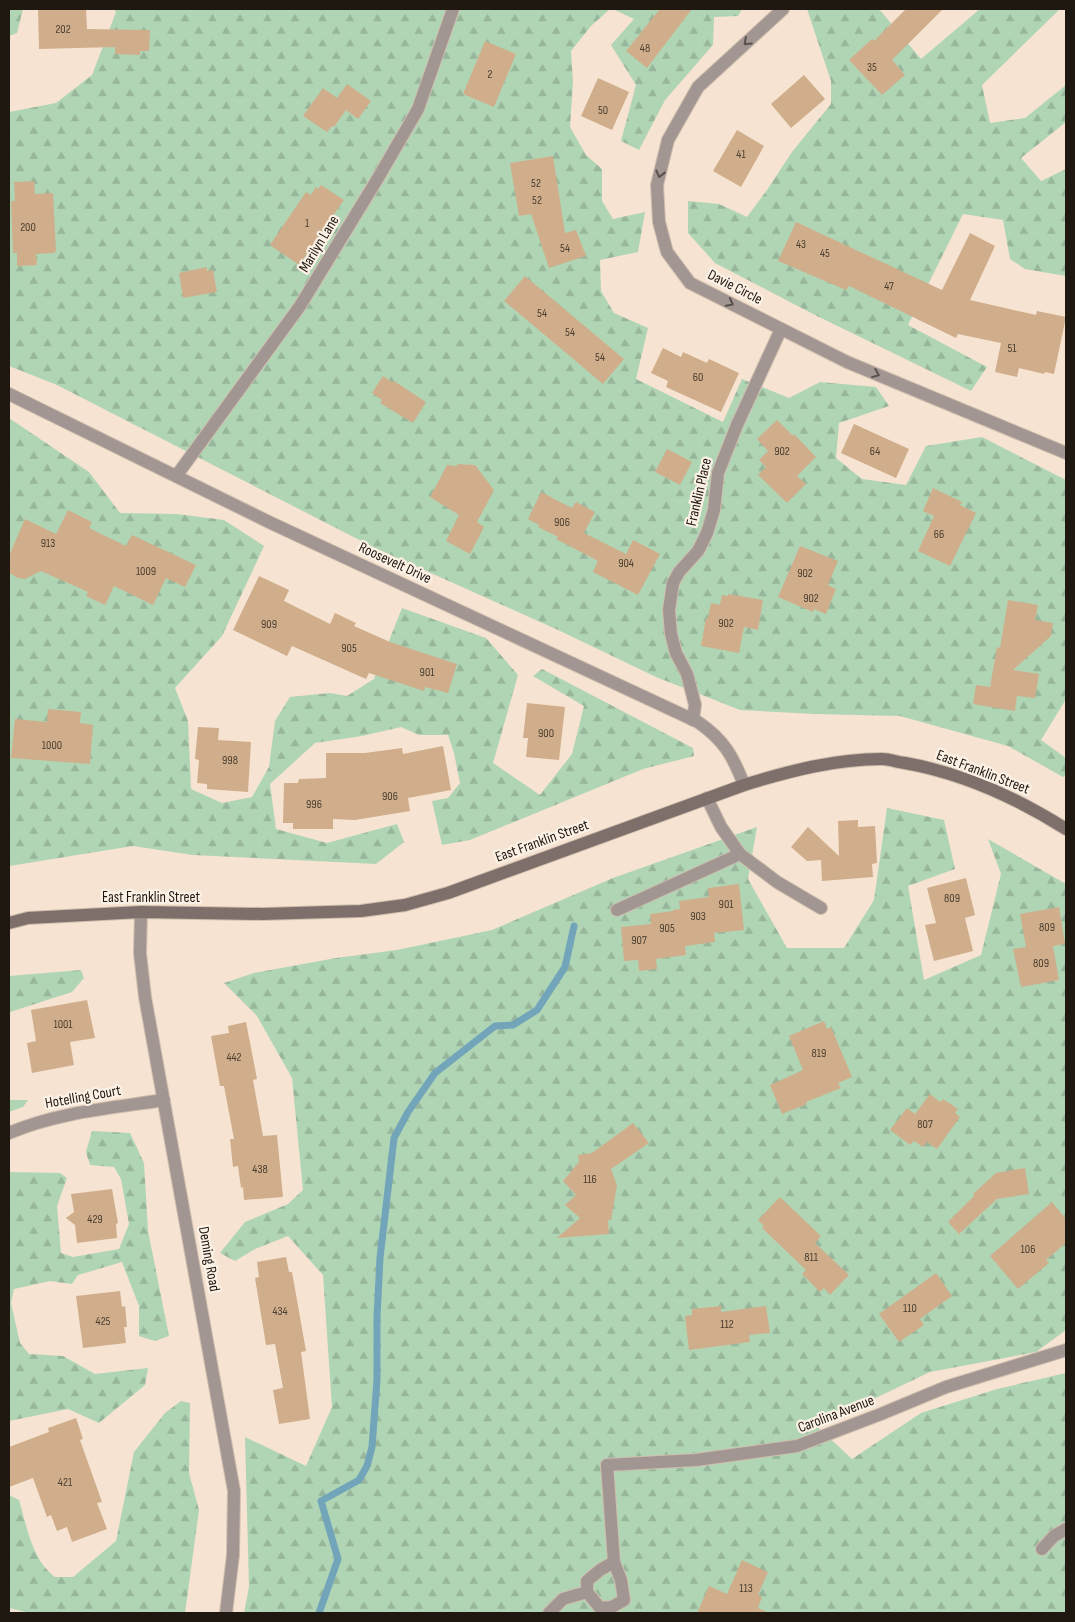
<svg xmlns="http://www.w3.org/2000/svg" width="1075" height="1622" viewBox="0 0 1075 1622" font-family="'Sofia Sans Condensed',sans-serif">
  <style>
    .forest { fill: url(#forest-firs) }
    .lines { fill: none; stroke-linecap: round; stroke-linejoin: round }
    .stream { stroke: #72a4ba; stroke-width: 7 }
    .building { fill: #d0ae8b }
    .service-casing { stroke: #cfbeae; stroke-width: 14 }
    .minor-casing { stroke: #cfbeae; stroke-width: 14 }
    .secondary-casing { stroke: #cfbeae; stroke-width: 14 }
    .service { stroke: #a19692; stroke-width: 12 }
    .minor { stroke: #a19692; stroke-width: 12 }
    .secondary { stroke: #7f6f6a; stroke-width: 12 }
    .oneway { stroke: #59514b }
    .labels { text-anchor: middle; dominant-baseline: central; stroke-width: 4.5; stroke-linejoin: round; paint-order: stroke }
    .number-label { font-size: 12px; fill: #4a3e30 }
    .street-label { font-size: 15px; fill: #1e1811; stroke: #fef2e7 }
  </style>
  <defs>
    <pattern id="forest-firs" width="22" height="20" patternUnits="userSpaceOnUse" patternTransform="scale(1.25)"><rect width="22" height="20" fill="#b0d5b5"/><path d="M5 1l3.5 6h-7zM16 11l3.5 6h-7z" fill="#97b69b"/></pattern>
  </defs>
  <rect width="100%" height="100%" fill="#f6e3d1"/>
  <!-- forest -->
  <path class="forest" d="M9,9h14l-6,24 -8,3z
    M114,9h496l-19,17 -20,25 2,31 -3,45 16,28 16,14v32l11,18 32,-7 -7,40 -38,8 1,31 13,22 34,15 -12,51 87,43 19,-43 47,19 31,-16 56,5 13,19 -50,17 -3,35 26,21 44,6 20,-39 56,-9 84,43v219l-25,41 25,18v17l-3,2 -55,-31 -108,-30 -85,-2 -75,-4 -84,-33 -98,-47 -185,-83 -316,-162 -48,-19v-254l47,-9 36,-28 24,-63z
    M613,9h129l-4,7 -24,1 -1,28 -48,55 -26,50 -18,-9 15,-56 -25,-40 23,-26z
    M807,9h72l42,50 59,-50h80l-78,76 8,38 35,-5 41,-33v37l-45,36 20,23 25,-12v107l-41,-7 -15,-10 -7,-39 -40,-6 -55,111 79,42 -16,24 -154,-75 -102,-53 -27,-30v-32l31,3 28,13 20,-27 25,-38 39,-48v-23z
    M9,418l80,54 31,41 57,1 47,6 40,26 -42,90 -47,52 13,33 3,68 31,14 30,-6 17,-30 6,-46 15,-24 40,-4 17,3 27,-17 28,-71 84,30 32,37 -25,88 47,32 32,-41 12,-48 -51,-30 9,-7 151,79 1,8 -51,13 -173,71 -28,5 -10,-44 16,-3 12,-15 -6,-30 -6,-18h-29l-18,-8 -39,9 -47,7 -45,41 6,45 51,14 70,-19 7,18 -28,22 -183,-9 -60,-9 -124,20z
    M887,808l57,12 11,49 -47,17 16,94 57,-25 20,-81 -13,-35 78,45v446l-30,22 -106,20 -67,32 -54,15 43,40 69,-46 76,-24 69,-16v240h-822l5,-26 -4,-150 61,29 26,-59 -9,-132 -35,-39 -33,13 -20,12 -15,-8 25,-31 43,-18 15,-14 -11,-112 -35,-62 -33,-33 30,-10 82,-15 61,-8 95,-20 121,-52 144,-51 -9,52 39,69h57l30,-48z
    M81,970l3,8 -12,14 -62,20 -1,3v-39z
    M9,1100h19l-5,7 -14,5z
    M92,1131l38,2 14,30 4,68 21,105 -14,5 -16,-5v-30l-17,-44 -44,13 -6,9 -22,-3 -36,8 -3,14 9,40 9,11 34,2 32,18 53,-6 -3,17 -46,38 -31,-14 -59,12v-249l51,1 7,5 -10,28 4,47 12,4 46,-8 10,-25 -8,-45 -7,-12 -24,-2 -4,-13z
    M181,1401l9,2 -1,70 10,37 -14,103h-155l-21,-5v-113l10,5c8,27 13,60 36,77h18l43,-36 18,-89 31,-39z"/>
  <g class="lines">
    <!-- stream -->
    <path class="stream" d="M319,1613l19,-54 -17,-58 38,-21 8,-14 5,-19 5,-67v-63l3,-59 14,-120 14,-26 27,-39 60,-47 18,-1 24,-15 28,-43 9,-41"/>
  </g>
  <!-- building -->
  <path class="building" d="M38,9h48l1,20 63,1 -1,21h-9v4l-25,-1v-7l-76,2z
    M660,9h32l-45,59 -21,-17z
    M906,9h37l-51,51 13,15 -23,20 -33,-35 23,-21 2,2z
    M485,41l31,13 -22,53 -31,-13z
    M804,75l21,24 -34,29 -20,-24z
    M598,78l31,14 -17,38 -31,-14z
    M347,84l24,17 -13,18 -12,-9 -12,17 -2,-1 -5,6 -24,-16 20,-28 14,10z
    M737,130l27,16 -23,41 -28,-16z
    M553,156l12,77 11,-3 10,26 -37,12 -18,-54 -12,2 -9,-53z
    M34,181l1,13 18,-1 3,58 -2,2 -18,1 1,11 -20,1v-13h-4l-2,-52h4l-1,-19z
    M321,185l23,15 -45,65 -29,-20 36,-53 5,3 5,-8 2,2z
    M796,222l146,68 28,-57 25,13 -25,54 66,15 1,-4 29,6 -12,57 -9,-2 -1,2 -25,-6 -2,9 -22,-5 6,-29 -43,-9 -2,4 -107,-52 -3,4 -68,-29z
    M207,267v4l6,-1 4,22 -34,6 -4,-25z
    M525,276l99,83 -21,25 -99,-83z
    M663,348l18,9 2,-5 24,11 2,-4 30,14 -18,39 -55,-25 2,-6 -17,-8z
    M383,376l9,6 2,-1 32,21 -13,21 -33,-20 2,-3 -10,-7z
    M777,420l16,16 1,-2 22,23 -19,19 9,8 -19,19 -29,-28 8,-8 -7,-7 9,-9 -11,-12z
    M854,424l55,25 -13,29 -55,-25z
    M667,449l25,13 -12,23 -25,-13z
    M458,464l17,1 19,25 -17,32 7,5 -14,27 -24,-13 13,-26 -29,-18 17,-32 9,1z
    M933,488l29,14 -2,3 16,8 -26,53 -32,-15 16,-35 -11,-5z
    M541,492l31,16 4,-6 19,10 -11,21 42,21 7,-14 27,14 -22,41 -45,-23 5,-11 -42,-22 2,-2 -20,-10 1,-2 -11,-6z
    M68,510l24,12 -3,6 37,18 6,-11 64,30 -11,22 -19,-9 -13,27 -39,-19 -9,19 -19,-9 2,-4 -47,-21 -16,8 -7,-1 -9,-5v-17l16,-37 31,15z
    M800,546l38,15 -10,24 8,4 -10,25 -12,-5 -1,3 -35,-15z
    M259,576l30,14 -5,11 46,23 5,-11 21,10 -2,3 36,16 67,22 -9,29 -23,-6 -1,4 -55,-18 -3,6 -74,-33 -5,10 -54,-26z
    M728,594l35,6 -5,30 -14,-3 -5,26 -38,-7 5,-28h2l3,-15 9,2 2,-10 6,1z
    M1008,600l30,5 -3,15 18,3 -2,13 -38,34 26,4 -4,24 -18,-2 -2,15 -42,-7 3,-19 14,2 7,-40 3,1z
    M527,703l38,4 -6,53 -33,-3 2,-19h-5z
    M48,709l33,3 -1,11 13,2 -3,39 -79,-6 4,-39 32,3z
    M198,727l21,1 -1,12 33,2 -3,50 -41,-3v-5l-10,-1 2,-23 -4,-1z
    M443,746l8,44 -43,8 2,13 -55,9 -22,-1v10h-40v-6h-10l1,-40h14l1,-4 27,-1v-25h39l37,-5 1,6z
    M858,820v7l17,-1 2,37 -5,1 1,13 -51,4 -1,-21 -14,1 -16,-14 17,-20 31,29 -1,-35z
    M966,878l9,37 -10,3 8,33 -39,10 -9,-36 11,-2 -9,-35z
    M739,884l5,46 -30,3 1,9 -30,4 1,9 -30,4 1,10 -18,2 -1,-11 -14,1 -3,-34 30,-3 -1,-10 23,-3v-1l7,-1 -1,-8 30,-4 -1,-9z
    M1059,907l6,37 -12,2 6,34 -38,7 -8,-38 13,-2 -6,-33z
    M87,1000l8,38 -25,4 4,23 -42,8 -5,-30 9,-2 -5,-31z
    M824,1021l3,8 4,-2 21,50 -14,6 3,5 -35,14 1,2 -25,10 -12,-29 33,-15 -14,-34z
    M246,1022l11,57 -4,1 10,56 14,-1 6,62 -39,3 -1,-13 -2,1 -3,-22 -5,1 -3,-28h4l-10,-53h-4l-9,-50 18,-3 -1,-7z
    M930,1094l10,8 3,-3 15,10 -3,4 5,4 -23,32 -10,-7 -4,5 -9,-6 -4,4 -20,-15 17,-22 8,6z
    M633,1123l16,20 -38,26 6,16 -6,35h-3l1,14 -52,4 23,-20 -15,-13 11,-10 -13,-14 16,-19 -1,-7 14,-2z
    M1025,1168l4,26 -32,5 -38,35 -11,-12 26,-26 -1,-2 23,-21z
    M112,1189l6,34 -2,1 1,14 -40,5 -2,-18 -9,-7 8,-6 -3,-18z
    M780,1197l41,39 -6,7 34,32 -19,20 -6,-7 -4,4 -18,-18 4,-4 -44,-42 2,-2 -6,-6z
    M1052,1202l14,17v24l-20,17 3,3 -31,26 -28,-33z
    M286,1257l3,15h3l14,79 -5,1 9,67 -31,5 -6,-34 10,-2 -8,-44 -9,1 -11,-67 4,-1 -2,-15z
    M936,1273l16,23 -32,23 4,6 -25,17 -20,-28z
    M120,1291l2,16 3,-1 2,21h-3l2,16 -43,5 -7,-52z
    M721,1306v6l45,-6 4,27 -21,2 1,7 -61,8 -4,-34 7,-1v-6z
    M76,1418l7,21 -3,1 22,62 -5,1 10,26 -35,13 -5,-15 -10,4 -6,-16 -4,2 -14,-39 -24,9v-40l40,-15 -1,-4z
    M742,1560l26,12 -10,23 4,2 -4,11 11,5h-72l12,-27 18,8z"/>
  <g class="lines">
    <!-- service casing -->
    <g class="service-casing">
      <path id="service" d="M693,720l2,-15 -3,-12 -5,-19 -11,-21 -5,-19 -2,-24 4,-27 6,-11 19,-21 9,-18 7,-23 4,-37 19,-48 44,-96
        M707,798l14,29 19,27 37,28 44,26
        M617,910l123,-56
        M607,1465l7,97 7,18 3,20 -12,7 -12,1 -13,-16v-11l13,-11 14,-8
        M549,1613l14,-14 24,-7"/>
    </g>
    <!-- minor casing -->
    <g class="minor-casing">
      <path id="minor" d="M783,9l-85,78 -30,53 -11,45 2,37 8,30 23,31 157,79 219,91
        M9,394l262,129 427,199c26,18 35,34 46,63
        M177,475l123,-169 78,-128 40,-69 35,-100
        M141,912l-1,41 5,44 89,494 -1,64 -7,58
        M9,1133c49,-21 103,-25 155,-33
        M607,1465l89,-5 101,-14 84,-32 65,-27 120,-37
        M1042,1549l12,-13 12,-7"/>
    </g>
    <!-- secondary casing -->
    <g class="secondary-casing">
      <path id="secondary" d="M9,923l19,-5 113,-6 121,2 99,-3 44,-6 43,-12 296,-108c45,-14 91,-26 138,-26 7,0 15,3 23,4 57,10 112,35 161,66"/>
    </g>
    <!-- service -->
    <use href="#service" class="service"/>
    <!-- minor -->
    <use href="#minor" class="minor"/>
    <!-- secondary -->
    <use href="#secondary" class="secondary"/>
  </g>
  <!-- one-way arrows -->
  <defs><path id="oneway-chevron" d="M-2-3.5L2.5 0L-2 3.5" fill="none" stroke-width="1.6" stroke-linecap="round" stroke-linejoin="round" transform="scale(1.25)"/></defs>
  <g class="oneway">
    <use href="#oneway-chevron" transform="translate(747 42) rotate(137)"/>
    <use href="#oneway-chevron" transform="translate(660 174) rotate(104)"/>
    <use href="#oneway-chevron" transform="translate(730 303) rotate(27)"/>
    <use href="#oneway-chevron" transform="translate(876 374) rotate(22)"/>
  </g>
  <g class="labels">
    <!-- number labels -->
    <g class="number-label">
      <text x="63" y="29">202</text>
      <text x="645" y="48">48</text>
      <text x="872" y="67">35</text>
      <text x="490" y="74">2</text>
      <text x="603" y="110">50</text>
      <text x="741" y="154">41</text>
      <text x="536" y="183">52</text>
      <text x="537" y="200">52</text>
      <text x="307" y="223">1</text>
      <text x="28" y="227">200</text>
      <text x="801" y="244">43</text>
      <text x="565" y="248">54</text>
      <text x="825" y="253">45</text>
      <text x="889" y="286">47</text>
      <text x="542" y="313">54</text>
      <text x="570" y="332">54</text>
      <text x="1012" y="348">51</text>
      <text x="600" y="357">54</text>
      <text x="698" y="377">60</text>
      <text x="782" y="451">902</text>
      <text x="875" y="451">64</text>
      <text x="562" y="522">906</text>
      <text x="939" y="534">66</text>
      <text x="48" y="543">913</text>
      <text x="626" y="563">904</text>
      <text x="146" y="571">1009</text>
      <text x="805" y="573">902</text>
      <text x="811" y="598">902</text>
      <text x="726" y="623">902</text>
      <text x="269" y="624">909</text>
      <text x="349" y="648">905</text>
      <text x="427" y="672">901</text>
      <text x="546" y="733">900</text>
      <text x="52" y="745">1000</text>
      <text x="230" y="760">998</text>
      <text x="390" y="796">906</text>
      <text x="314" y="804">996</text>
      <text x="952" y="898">809</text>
      <text x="726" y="904">901</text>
      <text x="698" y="916">903</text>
      <text x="1047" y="927">809</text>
      <text x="667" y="928">905</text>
      <text x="639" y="940">907</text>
      <text x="1041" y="963">809</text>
      <text x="63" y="1024">1001</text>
      <text x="819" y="1053">819</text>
      <text x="234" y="1057">442</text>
      <text x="925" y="1124">807</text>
      <text x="260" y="1169">438</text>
      <text x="590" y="1179">116</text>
      <text x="95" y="1219">429</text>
      <text x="1028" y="1249">106</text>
      <text x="811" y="1257">811</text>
      <text x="910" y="1308">110</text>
      <text x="280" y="1311">434</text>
      <text x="103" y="1321">425</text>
      <text x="727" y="1324">112</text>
      <text x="65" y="1482">421</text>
      <text x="746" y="1588">113</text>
    </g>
    <!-- street labels -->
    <g class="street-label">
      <text transform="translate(319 244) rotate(-59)">Marilyn Lane</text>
      <text transform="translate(735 287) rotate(27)">Davie Circle</text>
      <text transform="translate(699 492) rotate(-77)">Franklin Place</text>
      <text transform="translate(395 563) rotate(25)">Roosevelt Drive</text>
      <text transform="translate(983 772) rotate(21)">East Franklin Street</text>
      <text transform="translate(542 841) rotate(-20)">East Franklin Street</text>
      <text x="151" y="897">East Franklin Street</text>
      <text transform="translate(83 1097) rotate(-10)">Hotelling Court</text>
      <text transform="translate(209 1259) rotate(80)">Deming Road</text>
      <text transform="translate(836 1414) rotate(-21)">Carolina Avenue</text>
    </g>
  </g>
  <!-- border -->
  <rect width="1075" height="1622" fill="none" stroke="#1e1811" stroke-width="20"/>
</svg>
